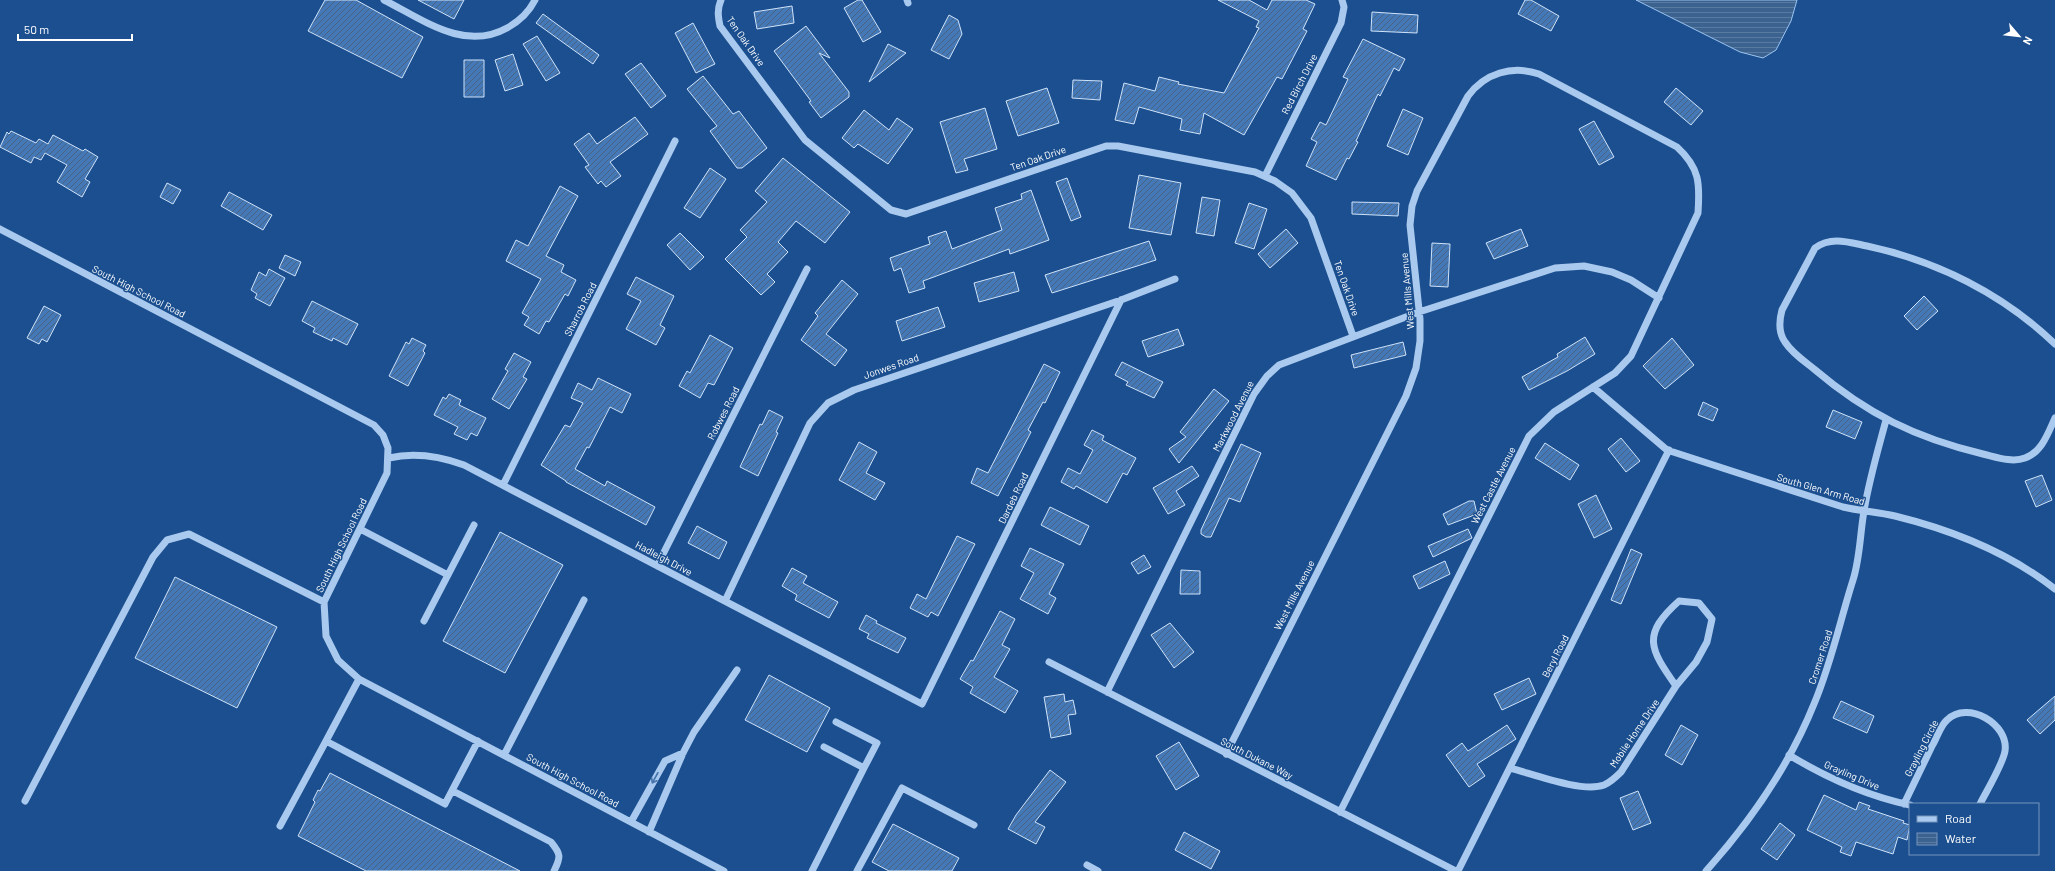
<svg xmlns="http://www.w3.org/2000/svg" width="2055" height="871" viewBox="0 0 2055 871" font-family="Barlow,sans-serif">
  <style>
    .water { fill: url(#water-rules); stroke: #9cc4f0 }
    .building { fill: url(#building-hatch); stroke: #cfe3fa }
    .lines { fill: none; stroke-linecap: round; stroke-linejoin: round }
    .minor { stroke: #a9c9ee; stroke-width: 7 }
    .oneway { stroke: #4674ac }
    .labels { text-anchor: middle; dominant-baseline: central; stroke-width: 3; stroke-linejoin: round; paint-order: stroke }
    .street-label { font-size: 10px; fill: #fff; stroke: #1b4f8f }
  </style>
  <defs>
    <pattern id="water-rules" width="6" height="5" patternUnits="userSpaceOnUse"><rect width="6" height="5" fill="#3c6290"/><path d="M0 2.5h6" fill="none" stroke="#597aa1"/></pattern>
    <pattern id="building-hatch" width="6" height="6" patternUnits="userSpaceOnUse"><rect width="6" height="6" fill="#4478b7"/><path d="M-1 1l2-2M0 6l6-6M5 7l2-2" fill="none" stroke="#486282"/></pattern>
  </defs>
  <rect width="100%" height="100%" fill="#1b4f8f"/>
  <!-- water -->
  <path class="water" d="M1636,0h161l-6,21 -15,29 -13,8 -23,-6z"/>
  <!-- building -->
  <path class="building" d="M325,0h31l67,37 -21,41 -94,-47z
    M418,0h46l-10,19z
    M858,0h4l19,32 -18,10 -19,-34z
    M1218,0h31l18,10 5,-10h34l9,4 -12,25 4,2 -25,48 -5,-2 -33,58 -40,-22 -4,21 -20,-4 2,-11 -43,-12 -5,17 -19,-4 9,-37 31,8 4,-14 20,5 -1,2 46,9 35,-65 -3,-1 3,-6z
    M1525,0h6l28,16 -8,15 -33,-17z
    M792,6l2,17 -37,6 -3,-17z
    M1372,12l46,3 -1,18 -46,-2z
    M543,14l56,41 -6,9 -57,-41z
    M949,15l9,5 4,14 -13,25 -18,-9z
    M693,23l22,41 -19,9 -21,-40z
    M806,26l24,32 -11,-5 30,39v5l-28,21 -12,-16 2,-1 -37,-50z
    M537,36l23,37 -14,8 -23,-37z
    M1363,39l42,20 -6,12 -5,-3 -14,28 -2,-2 -22,47 2,1 -9,17 -2,-1 -11,22 -30,-14 11,-24 -6,-3 9,-17 6,3 22,-46 -5,-2z
    M888,44l18,9 -37,29z
    M513,54l10,31 -18,6 -10,-31z
    M464,60h20v37h-20z
    M641,63l25,33 -15,12 -26,-34z
    M703,76l30,38 6,-3 28,37 -25,20h-5l-27,-37 7,-5 -30,-37z
    M1073,80l29,1 -2,19 -28,-2z
    M1047,88l12,35 -41,13 -12,-35z
    M1676,88l27,23 -12,14 -27,-23z
    M985,108l12,41 -33,10 4,11 -12,3 -16,-51z
    M1403,109l20,9 -15,37 -21,-9z
    M864,110l25,20 8,-12 16,11 -25,35 -30,-20 -4,4 -12,-10z
    M635,117l13,17 -38,28 11,14 -15,11 -5,-6 -3,3 -13,-17 4,-2 -15,-21 15,-11 8,11z
    M1594,121l20,36 -15,8 -20,-36z
    M11,131l25,12 3,-4 9,5 5,-9 30,16 2,-2 13,8 -13,22 5,3 -8,15 -25,-15 10,-17 -22,-12 -4,7 -7,-3 -3,6 -31,-16 7,-15 2,2z
    M783,158l67,54 -25,31 -29,-22 -18,21 10,10 -21,22 8,8 -14,13 -36,-36 22,-22 -7,-7 27,-28 -12,-11z
    M710,168l16,11 -26,39 -16,-10z
    M1139,175l42,8 -10,52 -42,-7z
    M1067,178l14,39 -10,4 -15,-39z
    M167,183l14,7 -8,14 -13,-7z
    M560,186l18,10 -32,60 18,9 -3,7 15,8 -8,16 -3,-2 -16,28 -3,-1 -7,13 -15,-9 5,-8 -7,-4 19,-34 -35,-18 10,-21 12,6z
    M1031,190l18,50 -39,14 -1,-5 -86,32 2,7 -16,5 -8,-25 -7,3 -4,-13 40,-14 -2,-7 18,-6 6,18 50,-19 -7,-22 27,-9 -1,-5z
    M229,192l43,23 -9,15 -42,-24z
    M1202,197l18,3 -6,36 -18,-3z
    M1352,202l47,1 -1,13 -46,-2z
    M1249,203l18,6 -13,40 -19,-6z
    M1286,229l12,14 -28,25 -12,-14z
    M1521,229l7,17 -34,13 -8,-16z
    M680,233l24,24 -14,13 -23,-25z
    M1149,241l7,19 -104,33 -7,-18z
    M1432,243l18,1 -2,43 -18,-1z
    M285,255l16,7 -6,14 -16,-8z
    M269,269l16,9 -15,28 -15,-8 2,-4 -6,-4 8,-18 7,4z
    M1014,272l5,19 -40,11 -5,-19z
    M636,277l38,19 -14,29 5,3 -9,17 -30,-16 15,-28 -14,-7z
    M842,280l16,14 -32,40 21,16 -12,16 -34,-26 17,-24 -3,-3z
    M1924,296l14,15 -21,19 -13,-14z
    M312,301l46,23 -11,21 -14,-7 -1,3 -19,-9 2,-4 -13,-7z
    M44,306l17,9 -14,27 -5,-3 -3,5 -12,-6z
    M938,307l7,20 -43,14 -6,-20z
    M1178,329l6,16 -36,12 -6,-16z
    M710,335l23,13 -19,37 -6,-2 -8,15 -21,-12 8,-15 3,2z
    M1585,337l10,17 -28,17 -38,19 -7,-13 36,-20 -1,-3z
    M412,338l14,7 -3,6 2,2 -17,33 -19,-10 17,-34 3,2z
    M1672,338l22,27 -29,24 -22,-23z
    M1403,342l3,13 -52,13 -3,-13z
    M514,353l17,9 -8,15 4,2 -18,30 -17,-10 16,-28 -3,-2z
    M1122,362l41,20 -9,16 -28,-13 2,-3 -13,-7z
    M1044,364l16,8 -15,31 -2,-1 -15,28 3,2 -33,64 -27,-13 6,-15 11,5z
    M598,378l33,16 -9,19 -12,-6 -21,41 -2,-1 -12,22 30,17 2,-5 48,26 -9,18 -80,-43v-1l-25,-16 24,-40 5,2 13,-24 -12,-5 7,-15 14,7z
    M1214,389l15,12 -50,62 -10,-14 17,-12 -6,-5z
    M449,394l12,6 -2,5 27,13 -9,18 -6,-3 -4,7 -13,-6 4,-7 -24,-12 9,-18 3,2z
    M1703,402l15,7 -5,12 -15,-6z
    M769,410l14,7 -7,15 2,1 -20,43 -18,-9 20,-43 2,1z
    M1833,410l29,12 -7,17 -29,-12z
    M1092,430l12,6 -2,4 34,18 -9,17 -4,-2 -16,30 -31,-17 -2,3 -13,-7 7,-14 12,6 13,-24 -9,-5z
    M1621,438l19,23 -14,11 -18,-23z
    M859,442l18,10 -11,21 19,10 -10,17 -36,-20z
    M1545,443l34,22 -9,15 -35,-22z
    M1241,444l20,9 -21,49 -11,-4 -18,39h-5l-5,-3v-4z
    M1192,466l7,10 -23,15 9,14 -17,9 -15,-26z
    M2042,475l10,25 -16,7 -11,-26z
    M1596,495l16,34 -18,9 -16,-34z
    M1469,501h5l3,13 -29,11 -5,-11z
    M1050,507l39,19 -9,19 -39,-20z
    M697,526l30,16 -8,17 -31,-16z
    M1468,529l4,9 -39,19 -5,-11z
    M500,532l63,33 -58,108 -62,-32z
    M957,536l18,8 -37,72 -7,-4 -3,5 -18,-9 7,-14 9,5z
    M1030,548l34,16 -15,30 7,4 -8,16 -28,-15 14,-26 -13,-7z
    M1631,549l11,5 -21,50 -10,-4z
    M1144,555l7,12 -13,7 -7,-11z
    M1445,561l5,13 -31,15 -6,-13z
    M792,568l15,8 -4,7 35,19 -9,16 -34,-18 2,-5 -15,-9z
    M1181,570l19,1v23h-20z
    M175,577l102,50 -40,81 -102,-50z
    M1000,611l15,8 -13,26 8,4 -16,28 24,14 -13,22 -35,-20 3,-6 -13,-8 11,-19 2,1z
    M866,615l11,6 -1,2 30,15 -8,15 -31,-15 2,-4 -10,-5z
    M1170,623l24,29 -20,16 -23,-33z
    M769,675l61,33 -23,44 -62,-32z
    M1529,678l7,16 -34,16 -8,-16z
    M1064,694l1,8 8,-2 3,14 -8,1 3,19 -20,4 -7,-41z
    M2055,696v24l-15,14 -13,-14z
    M1841,701l33,15 -7,17 -34,-15z
    M1507,725l9,14 -39,25 8,12 -16,11 -23,-32 16,-12 6,8z
    M1681,725l17,10 -16,30 -17,-10z
    M1179,742l20,34 -23,14 -20,-34z
    M1050,770l16,12 -31,40 10,5 -9,17 -28,-15 8,-14z
    M330,773l190,98h-154l-68,-35 17,-34 -2,-2 5,-10 2,1z
    M1638,791l13,32 -18,7 -13,-32z
    M1824,795l32,15 3,-8 11,4 -2,3 36,12 -1,2 7,2 -3,15 -9,-3 -5,17 -37,-12 -5,14 -11,-4 2,-5 -35,-17z
    M1780,823l15,12 -18,25 -16,-11z
    M893,824l66,34 -7,13h-63l-17,-9z
    M1184,832l36,19 -9,18 -36,-19z"/>
  <g class="lines">
    <!-- minor -->
    <path class="minor" d="M384,0c38,19 80,52 123,28 11,-6 22,-16 28,-28
      M721,0c-4,9 -3,16 -1,26l85,114 86,70 15,4 200,-68h12l137,26 20,9 17,12 19,25 42,118
      M907,0l1,3
      M1265,176l76,-153 3,-16 -2,-7
      M0,229l374,196 9,10 5,13 -1,25 -63,129 2,34 12,24 21,19 365,192
      M2055,344c-52,-50 -118,-83 -188,-98 -19,-4 -36,-10 -52,2l-33,62c-3,11 -4,22 3,32 7,11 19,19 29,27 53,45 102,69 169,85 13,3 29,9 42,4 17,-6 23,-25 30,-40
      M1593,387l74,63 176,57c17,4 35,5 52,9 57,14 113,36 160,73
      M389,458c26,-6 50,-2 75,7l458,239 199,-404
      M503,485l172,-344
      M360,529l88,46
      M657,566l150,-297
      M725,601l85,-178 18,-20 26,-13 267,-90 54,-21
      M424,621l50,-96
      M1049,662l407,209
      M359,679l-33,62 119,63 33,-63
      M1107,692l147,-298 13,-18 12,-11 140,-53 136,-44 29,-2 28,6 19,8 28,18
      M836,722l41,21 -13,25
      M1226,754l180,-358 10,-28 4,-27v-22l-10,-94 2,-19 5,-15 51,-95c17,-23 44,-31 71,-22l138,73c23,21 23,37 21,66l-67,143 -16,17 -61,39 -25,24 -189,376
      M504,755l80,-155
      M1789,755c38,23 78,41 121,50
      M1510,768c23,6 72,25 94,17 7,-3 12,-8 17,-13l55,-86 20,-24 11,-20 5,-23 -13,-16 -20,-2c-38,34 -29,48 -3,85
      M453,791l98,51c10,12 10,15 3,29
      M25,801l128,-244 14,-17 22,-6 135,68
      M1904,804c9,-19 19,-39 28,-58 5,-8 8,-20 15,-26 21,-20 62,4 58,31 -2,13 -19,41 -25,53
      M631,822l34,-61 18,-8
      M280,826l46,-85
      M649,832l34,-79 11,-21 43,-62
      M1087,865l11,6
      M812,871l52,-103 -40,-21
      M857,871l45,-83 72,37
      M1458,871l211,-421
      M1706,871c44,-49 83,-105 108,-167 17,-40 26,-83 39,-124 7,-22 7,-46 11,-69 5,-31 14,-61 22,-91"/>
  </g>
  <!-- one-way arrows -->
  <defs><path id="oneway-shaft" d="M-6 0H5M1.5-3L5.5 0L1.5 3" fill="none" stroke-width="1.6" stroke-linecap="round" stroke-linejoin="round"/></defs>
  <use class="oneway" href="#oneway-shaft" transform="translate(655 778) rotate(119)"/>
  <g class="labels">
    <!-- street labels -->
    <g class="street-label">
      <text transform="translate(746 41) rotate(55)">Ten Oak Drive</text>
      <text transform="translate(1299 84) rotate(-63)">Red Birch Drive</text>
      <text transform="translate(1038 158) rotate(-19)">Ten Oak Drive</text>
      <text transform="translate(1347 288) rotate(71)">Ten Oak Drive</text>
      <text transform="translate(139 291) rotate(27)">South High School Road</text>
      <text transform="translate(1407 291) rotate(-95)">West Mills Avenue</text>
      <text transform="translate(580 309) rotate(-63)">Sharrob Road</text>
      <text transform="translate(891 366) rotate(-19)">Jonwes Road</text>
      <text transform="translate(723 413) rotate(-63)">Robwes Road</text>
      <text transform="translate(1233 416) rotate(-63)">Markwood Avenue</text>
      <text transform="translate(1493 485) rotate(-63)">West Castle Avenue</text>
      <text transform="translate(1821 489) rotate(16)">South Glen Arm Road</text>
      <text transform="translate(1013 498) rotate(-64)">Dardeb Road</text>
      <text transform="translate(341 545) rotate(-64)">South High School Road</text>
      <text transform="translate(664 558) rotate(28)">Hadleigh Drive</text>
      <text transform="translate(1294 595) rotate(-63)">West Mills Avenue</text>
      <text transform="translate(1555 656) rotate(-63)">Beryl Road</text>
      <text transform="translate(1820 657) rotate(-72)">Cromer Road</text>
      <text transform="translate(1634 733) rotate(-56)">Mobile Home Drive</text>
      <text transform="translate(1921 748) rotate(-63)">Grayling Circle</text>
      <text transform="translate(1257 758) rotate(27)">South Dukane Way</text>
      <text transform="translate(1852 775) rotate(23)">Grayling Drive</text>
      <text transform="translate(573 780) rotate(28)">South High School Road</text>
    </g>
  </g>
  <!-- legend -->
  <rect x="1909" y="803" width="130" height="52" fill="#1b4f8f" stroke="#7695bc"/>
  <rect x="1917" y="816" width="20" height="6" fill="#a9c9ee" stroke="#7695bc"/>
  <text x="1945" y="823" font-size="12" fill="#ffffff">Road</text>
  <rect x="1917" y="833" width="20" height="12" fill="url(#water-rules)" stroke="#7695bc"/>
  <text x="1945" y="843" font-size="12" fill="#ffffff">Water</text>
  <!-- north arrow -->
  <g transform="translate(2019 36) rotate(118)" stroke="#1b4f8f" stroke-width="3" paint-order="stroke">
  <path d="M0-3L7 15L0 10L-7 15Z" fill="#ffffff"/>
  <text y="-6" font-size="11" font-weight="bold" text-anchor="middle" fill="#ffffff">N</text>
  </g>
  <!-- scale -->
  <path d="M18 34v6h114v-6" fill="none" stroke="#ffffff" stroke-width="2"/>
  <text x="24" y="34" font-size="12" fill="#ffffff" stroke="#1b4f8f" stroke-width="3" paint-order="stroke">50 m</text>
</svg>
